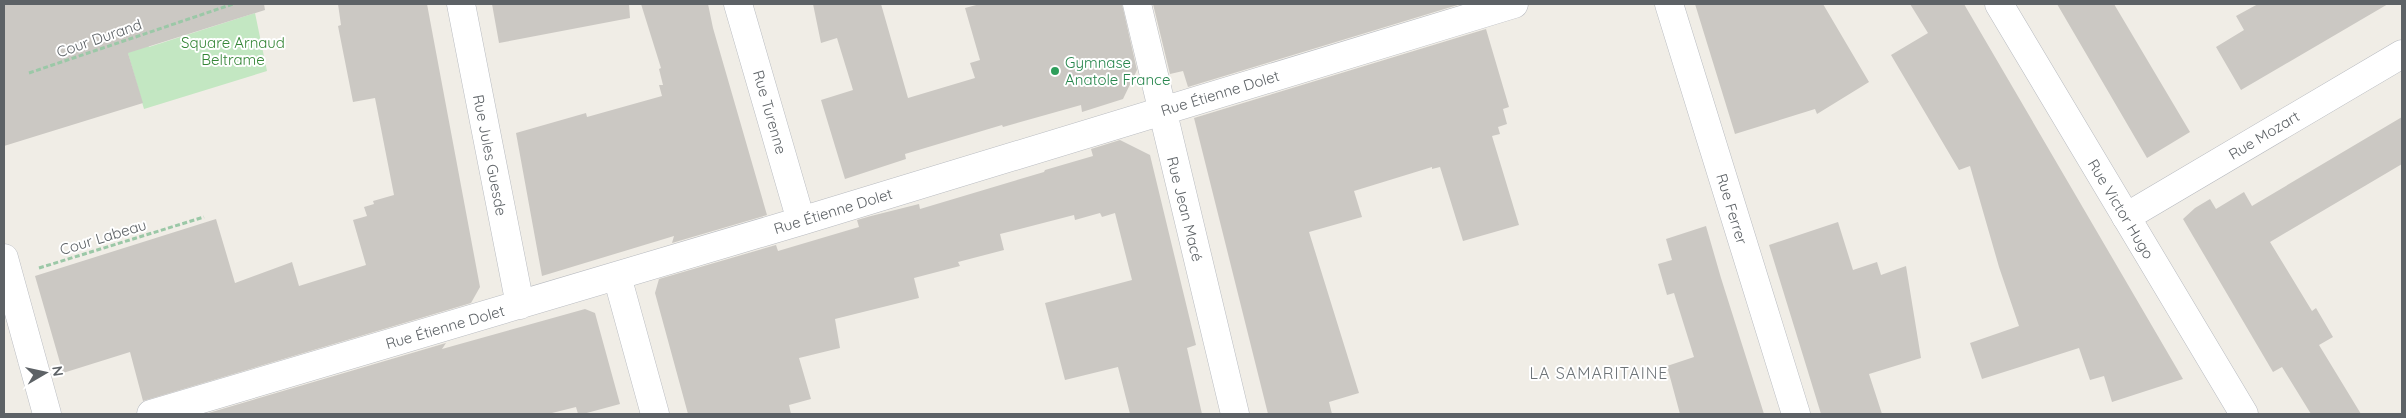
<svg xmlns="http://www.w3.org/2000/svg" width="2406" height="418" viewBox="0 0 2406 418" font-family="Quicksand,sans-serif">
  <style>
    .green { fill: #c3e7c2 }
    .building { fill: #cbc8c3 }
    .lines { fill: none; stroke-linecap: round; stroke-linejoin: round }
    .minor-casing { stroke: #b8bbc0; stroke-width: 29 }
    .tertiary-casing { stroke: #b8bbc0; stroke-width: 29 }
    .path { stroke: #9bc8a7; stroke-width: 3; stroke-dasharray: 5 2.5; stroke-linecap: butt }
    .minor { stroke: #fff; stroke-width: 28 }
    .tertiary { stroke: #fff; stroke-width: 28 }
    .leisure-dot { fill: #2e9e5b; stroke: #fff; stroke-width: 2 }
    .labels { text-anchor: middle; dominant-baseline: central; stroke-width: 4; stroke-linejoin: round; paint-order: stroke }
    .street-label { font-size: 15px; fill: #5d6266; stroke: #fff }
    .park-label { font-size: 15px; fill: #358637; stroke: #fff }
    .leisure-label { font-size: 15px; fill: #27864d; stroke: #fff; text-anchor: start }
    .neighbourhood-label { font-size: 16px; letter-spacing: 1px; fill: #6e7478; stroke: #fff }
  </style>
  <rect width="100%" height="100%" fill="#f0ede6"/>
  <!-- green -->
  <path class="green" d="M255,13l12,58 -123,38 -19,-66 20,-7 4,11z"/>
  <!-- building -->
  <path class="building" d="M4,4h260l1,6 -137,43 15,50 -139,43z
    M338,4h89l53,283 -9,16 -328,98 -13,-49 -67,21 -28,-97 181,-57 19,64 57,-21 7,24 67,-21 -13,-45 14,-4 -3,-9 10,-3 -1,-3 21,-6 -19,-97 -22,4 -15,-76 3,-1z
    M492,4h137l1,14 -131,25z
    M641,4h67l5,24 54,187 -95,28 2,-7 -132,40 -26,-143 70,-20 1,4 75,-21 -3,-11h4l-4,-16 2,-1z
    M813,4h68l27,94 67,-20 -5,-15 10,-3 -15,-52 15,-4h142l15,66 -14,29 -41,13 -1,-7 -78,22 -1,-2 -97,29 1,5 -61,20 -24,-79 32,-10 -16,-52 -16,5z
    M1153,4h308l-273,83 -5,-16 -13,3z
    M1695,4h128l46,78 -52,32 -2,-5 -80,25z
    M1910,4h54l219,375 -71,23 -8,-26 -14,4 -11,-32 -97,31 -12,-36 49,-17 -20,-59 -29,-101 -11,4 -68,-115 37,-22z
    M2057,4h57l76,128 -43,26z
    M2258,4h130l-147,86 -25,-43 28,-17 -8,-14z
    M1486,29l23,78 -6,2 4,15 -9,3 2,7 -8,2 27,89 -56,16 -23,-74 -8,2v-2l-78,24 8,26 -53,15 50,161 -30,9 3,12h-64l-74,-296z
    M2402,117v47l-132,78 42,69 4,-3 17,29 -14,8 42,69h-50l-29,-47 -9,5 -90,-153 12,-11 15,-9 6,10 28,-17 8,14z
    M1120,140l30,15 46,190 -9,3 15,66h-72l-12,-47 -53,13 -20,-77 87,-23 -17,-67 -13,4 -2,-4 -25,7 -1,-5 -74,19 4,16 -46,12 2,4 -46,12 5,20 -84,21 5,29 -41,10 12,41 -22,6 2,9h-103l-33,-121 4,-14 117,-34 2,6 81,-24 -2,-7 14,-4 48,-12 1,5 124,-37 1,-2 48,-14 -2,-7z
    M1838,222l15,48 24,-8 4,13 25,-9 15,92 -52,16 13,40h-61l-52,-169z
    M1706,226l15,52 43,136h-84l-13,-48 27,-9 -20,-64 -7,2 -9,-31 14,-4 -6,-21z
    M585,309l10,4 25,91 -37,10h-5l-2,-7 -28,7h-343l241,-71 -4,6z"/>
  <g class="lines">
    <!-- minor casing -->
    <g class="minor-casing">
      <path id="minor" d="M461,4l59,301
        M738,4l63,217
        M1137,4l98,410
        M1669,4l127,410
        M2126,217l276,-163
        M617,276l38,138
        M151,414l650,-193 713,-217"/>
    </g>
    <!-- tertiary casing -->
    <g class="tertiary-casing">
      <path id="tertiary" d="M1999,4l245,410
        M4,258l43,156"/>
    </g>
    <!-- path -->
    <path class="path" d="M29,73l204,-69
      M39,268l165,-51"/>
    <!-- minor -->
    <use href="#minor" class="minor"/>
    <!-- tertiary -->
    <use href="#tertiary" class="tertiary"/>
  </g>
  <!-- markers -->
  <circle class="leisure-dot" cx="1055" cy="71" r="5"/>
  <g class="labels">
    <!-- street labels -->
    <g class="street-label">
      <text transform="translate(99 38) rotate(-19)">Cour Durand</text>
      <text transform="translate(1220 93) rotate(-17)">Rue Étienne Dolet</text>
      <text transform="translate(770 112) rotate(74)">Rue Turenne</text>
      <text transform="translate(2264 135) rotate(-31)">Rue Mozart</text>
      <text transform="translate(490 155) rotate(79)">Rue Jules Guesde</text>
      <text transform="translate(1185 209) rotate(76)">Rue Jean Macé</text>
      <text transform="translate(1732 209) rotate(73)">Rue Ferrer</text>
      <text transform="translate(2121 209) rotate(59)">Rue Victor Hugo</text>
      <text transform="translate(833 211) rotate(-17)">Rue Étienne Dolet</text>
      <text transform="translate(103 237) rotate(-17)">Cour Labeau</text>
      <text transform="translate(445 327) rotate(-16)">Rue Étienne Dolet</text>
    </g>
    <!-- park labels -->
    <g class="park-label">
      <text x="233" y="42">Square Arnaud<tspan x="233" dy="17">Beltrame</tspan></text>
    </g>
    <!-- leisure labels -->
    <g class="leisure-label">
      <text x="1065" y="62">Gymnase<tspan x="1065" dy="17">Anatole France</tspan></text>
    </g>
    <!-- neighbourhood labels -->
    <g class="neighbourhood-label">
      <text x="1599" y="373">LA SAMARITAINE</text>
    </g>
  </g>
  <!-- border -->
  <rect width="2406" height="418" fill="none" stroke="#5d6266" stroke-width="10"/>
  <!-- north arrow -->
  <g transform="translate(45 373) rotate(81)" stroke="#ffffff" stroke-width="4" paint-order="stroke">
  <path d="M0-4L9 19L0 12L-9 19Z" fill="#5d6266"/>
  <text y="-8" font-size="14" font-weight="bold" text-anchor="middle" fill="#5d6266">N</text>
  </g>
</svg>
